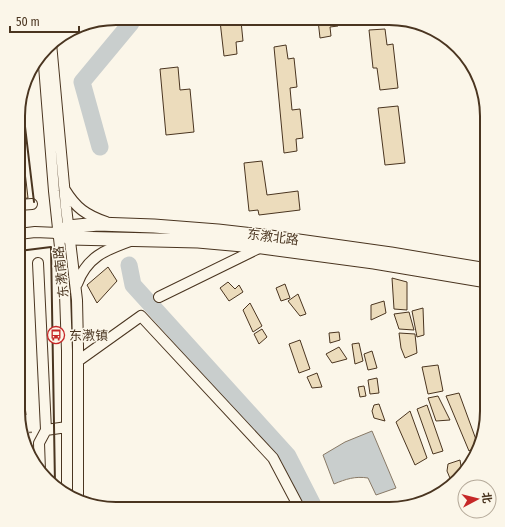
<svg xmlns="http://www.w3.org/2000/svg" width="505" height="527" viewBox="0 0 505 527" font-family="'Fira Sans Condensed','Noto Sans SC',sans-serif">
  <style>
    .water { fill: #c9cecd; stroke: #887966 }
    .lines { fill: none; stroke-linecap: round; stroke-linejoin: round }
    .river { stroke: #c9cecd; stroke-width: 17 }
    .building { fill: #ecdcbc; stroke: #4a3520 }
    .minor-casing { stroke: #4a3520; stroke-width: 12 }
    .major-casing { stroke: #4a3520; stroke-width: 15 }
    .path { stroke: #7f6f5c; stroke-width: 1.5; stroke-dasharray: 3 2; stroke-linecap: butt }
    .minor { stroke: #fbf6e9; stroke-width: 10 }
    .major { stroke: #fbf6e9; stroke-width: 13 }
    .wall { stroke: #4a3520; stroke-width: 2 }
    .labels { text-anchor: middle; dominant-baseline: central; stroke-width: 3; stroke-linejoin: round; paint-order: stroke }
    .street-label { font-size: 13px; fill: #4a3520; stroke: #fbf6e9 }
    .poi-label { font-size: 13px; fill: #4a3520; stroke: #fbf6e9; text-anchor: start }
    .rim { fill: none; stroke: #4a3520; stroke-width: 2 }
  </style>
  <rect width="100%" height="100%" fill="#fbf6e9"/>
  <!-- water -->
  <path class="water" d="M372,431l24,57 -20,7 -8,-17c-13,-2 -22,1 -34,6l-11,-29 22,-13z"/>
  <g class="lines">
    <!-- river -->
    <path class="river" d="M100,147l-18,-65 49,-59
      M129,265l4,20 155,171 27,53"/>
  </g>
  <!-- building -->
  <path class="building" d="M318,20h20v6l-8,1 1,9 -11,2z
    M220,21h21l2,20 -7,1 1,12 -13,2z
    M385,29l2,16 6,-1 5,44 -18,2 -3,-22h-4l-4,-38z
    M286,45l2,14 6,-1 3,29 -7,1 2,22 8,-1 3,29 -7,1 1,12 -13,2 -10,-106z
    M178,67l2,23 10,-1 4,43 -28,3 -6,-66z
    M398,106l7,57 -20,2 -7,-57z
    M20,128l8,70 -9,1z
    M262,161l5,34 31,-4 2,19 -41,5 -1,-5 -9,1 -5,-48z
    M108,267l9,14 -20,22 -10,-18z
    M392,278l15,4v28l-13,-1z
    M228,282l7,7 4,-4 4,7 -14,9 -9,-13z
    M285,284l5,14 -9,3 -5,-13z
    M298,294l8,20 -6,2 -12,-15z
    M384,301l2,12 -15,7v-15z
    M250,303l12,23 -9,6 -10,-22z
    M423,308l1,27 -7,2 -5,-26z
    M409,312l5,18 -15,-1 -5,-15z
    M262,329l5,8 -8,7 -5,-10z
    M339,332l1,8 -10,3 -1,-10z
    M399,333l16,1 2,19 -12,5 -4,-10z
    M300,340l10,29 -11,4 -10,-29z
    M359,343l4,18 -8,3 -3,-20z
    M19,346l7,69 -8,1z
    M339,347l8,12 -15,4 -6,-9z
    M372,351l5,17 -9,2 -4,-16z
    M438,365l5,26 -15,3 -6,-27z
    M317,373l5,14 -10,1 -5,-11z
    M377,378l2,15 -9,1 -2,-14z
    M364,386l2,10 -6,1 -2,-10z
    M459,393l19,52 -9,6 -23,-55z
    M438,396l12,24 -14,1 -8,-23z
    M379,404l6,17 -11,-3 -2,-7 2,-6z
    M427,405l16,46 -10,3 -16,-45z
    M410,411l17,47 -12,7 -19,-43z
    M460,460l2,12 -10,11 -5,-12 1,-7z"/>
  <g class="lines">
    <!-- minor casing -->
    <g class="minor-casing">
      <path id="minor" d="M51,43l15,164 11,93 1,46v153
        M43,53l11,138 11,103 2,57v145
        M65,190c11,18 21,25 41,32
        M19,205l13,-1
        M19,234l16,-2 23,1
        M38,263l8,167
        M77,284c10,-27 28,-34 53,-43
        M159,297l102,-50
        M78,361l63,-45 132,142 27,51
        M40,471l-1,-28 7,-13 21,-3"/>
    </g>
    <!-- major casing -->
    <g class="major-casing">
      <path id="major" d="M58,233l10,-6 30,-3 56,2 64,5 45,5 128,18 96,16
        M58,233l12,5 128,3 56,5 120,16 113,19"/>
    </g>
    <!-- path -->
    <path class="path" d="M24,433l10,-1"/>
    <!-- minor -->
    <use href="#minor" class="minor"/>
    <!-- major -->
    <use href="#major" class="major"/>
    <!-- wall -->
    <path class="wall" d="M21,93l13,109
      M19,251l32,-4 4,237"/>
  </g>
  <!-- icons -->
  <defs>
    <g id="bus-ring" transform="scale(0.9)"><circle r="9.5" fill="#fbf6e9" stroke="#c62828" stroke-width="1.5"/><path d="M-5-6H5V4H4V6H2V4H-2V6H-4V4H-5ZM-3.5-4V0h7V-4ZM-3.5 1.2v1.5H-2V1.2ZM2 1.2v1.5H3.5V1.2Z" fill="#c62828"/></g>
  </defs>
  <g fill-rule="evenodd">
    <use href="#bus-ring" x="56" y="335"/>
  </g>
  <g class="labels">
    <!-- street labels -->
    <g class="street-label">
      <text transform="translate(273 237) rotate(7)">东漖北路</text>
      <text transform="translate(61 272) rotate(-96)">东漖南路</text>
    </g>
    <!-- poi labels -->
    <g class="poi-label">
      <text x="69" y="335">东漖镇</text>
    </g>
  </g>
  <!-- crop -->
  <path d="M0 0H505V527H0ZM116 25H389A91 91 0 0 1 480 116V411A91 91 0 0 1 389 502H116A91 91 0 0 1 25 411V116A91 91 0 0 1 116 25Z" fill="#fbf6e9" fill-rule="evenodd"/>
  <path class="rim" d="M116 25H389A91 91 0 0 1 480 116V411A91 91 0 0 1 389 502H116A91 91 0 0 1 25 411V116A91 91 0 0 1 116 25Z"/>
  <!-- north arrow -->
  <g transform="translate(477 499) rotate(83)"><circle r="19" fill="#fbf6e9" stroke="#b4a999"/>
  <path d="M0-3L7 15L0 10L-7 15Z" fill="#c62828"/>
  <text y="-6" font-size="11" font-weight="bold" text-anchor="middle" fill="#4a3520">北</text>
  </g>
  <!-- scale -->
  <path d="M10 26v6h69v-6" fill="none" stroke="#4a3520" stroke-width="2"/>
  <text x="16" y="26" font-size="12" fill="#4a3520" stroke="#fbf6e9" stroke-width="3" paint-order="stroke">50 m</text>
</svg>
